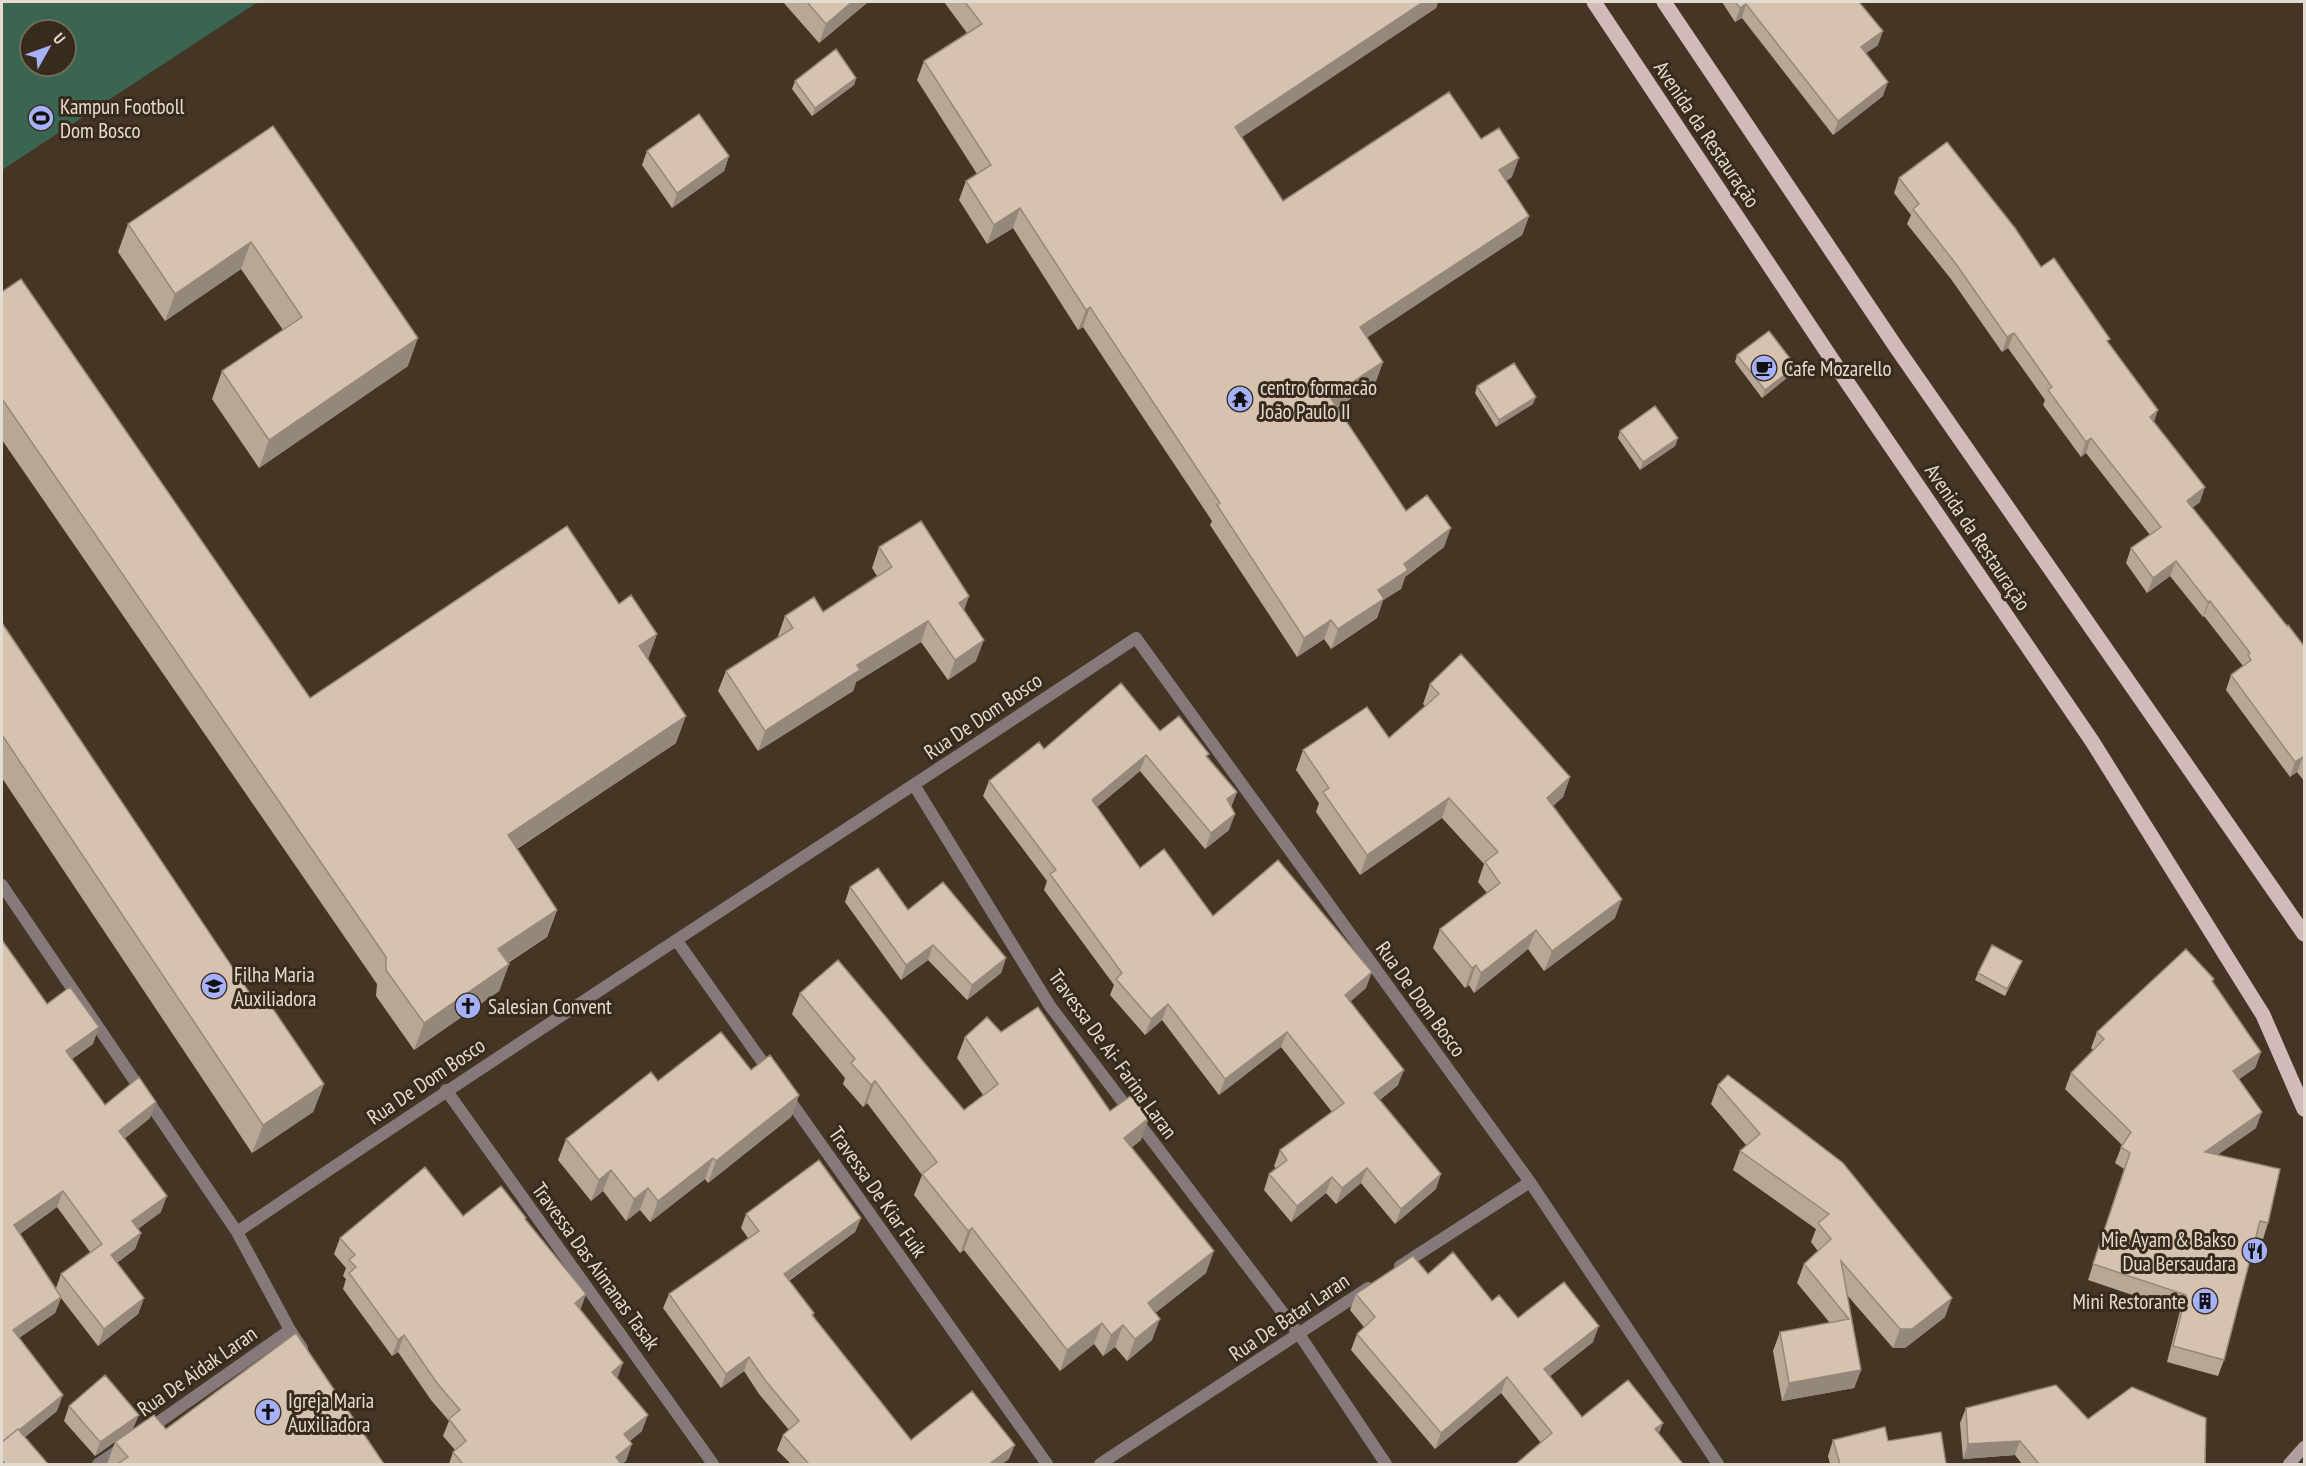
<svg xmlns="http://www.w3.org/2000/svg" width="2306" height="1466" viewBox="0 0 2306 1466" font-family="'PT Sans Narrow',sans-serif">
  <style>
    .garden { fill: #3a6651; fill-rule: evenodd }
    .lines { fill: none; stroke-linecap: round; stroke-linejoin: round }
    .street { stroke: #867979; stroke-width: 12 }
    .secondary { stroke: #b19e9e; stroke-width: 12 }
    .primary { stroke: #d3baba; stroke-width: 15 }
    .wall { fill: #b7a896; fill-rule: evenodd }
    .shaded-wall { fill: #95887a }
    .building { fill: #d5c3af; stroke: #95887a; stroke-width: 1.5 }
    .labels { text-anchor: middle; dominant-baseline: central; stroke-width: 6; stroke-linejoin: round; paint-order: stroke }
    .poi-label { font-size: 21px; fill: #e4dbd1; stroke: #392b1b; text-anchor: start }
    .street-label { font-size: 21px; fill: #e4dbd1; stroke: #392b1b }
  </style>
  <rect width="100%" height="100%" fill="#443525"/>
  <!-- garden -->
  <path class="garden" d="M2,2h256l-256,168zM30,30h36v36h-36z"/>
  <g class="lines">
    <!-- street -->
    <path class="street" d="M914,785l136,221 249,328 87,130
      M2,885l235,347
      M677,941l94,133
      M446,1090l267,374
      M786,1095l261,369
      M1400,1266l130,-84
      M302,1348l-12,-18 -53,-98c297,-202 600,-395 899,-594l394,544 188,282
      M146,1431l144,-101
      M98,1464l24,-16
      M1100,1464l268,-176"/>
    <!-- secondary -->
    <path class="secondary" d="M2289,1464l15,-17"/>
    <!-- primary -->
    <path class="primary" d="M1594,2l255,383 243,356 171,274 41,94
      M1664,2l232,345 408,587"/>
  </g>
  <!-- wall -->
  <path class="wall" d="M783,2h85l-49,41z
    M944,2h494l-2,6 -194,129 41,64 198,-62 31,38 -6,4 23,35 -7,19 -155,102 16,25 -7,19 -39,27 69,103 38,36 -39,30 -4,12 -18,11 -6,18 -46,31 -7,-10 -27,18 -87,-132 2,-4 -129,-194 -5,3 -65,-102 -26,16 -28,-44 7,-19 11,-7 -60,-94 7,-19 43,-28z
    M1722,2h137l19,43 -12,8 17,43 -50,39 -91,-117 -7,4z
    M856,78l-2,7 -42,31 -20,-27 3,-8z
    M273,126l135,240 -149,102 -47,-69 10,-28 61,-41 -42,-61 -76,52 -47,-69 10,-28z
    M647,151l82,5 -5,15 -52,37 -30,-43z
    M1899,178l142,89 67,77 92,158 -8,6 95,118 17,20v135l-7,-9 -7,5 -64,-87 5,-15 12,-9 -39,-50 -1,1 -33,-41 -23,17 -21,-30 5,-15 19,-13 -64,-82 -5,4 -38,-52 2,-5 -37,-52 -6,4 -51,-73 -44,-55 4,-9 -17,-22z
    M2,292l308,406 309,-94 38,30 -9,25 28,84 -159,106 40,61 -10,27 -39,26 1,1 -10,27 -85,59 -38,-54 1,-12 -375,-544z
    M1737,355l56,18 -31,25 -27,-36z
    M1477,386l56,18 -37,23 -21,-34z
    M1620,431l58,7 -3,8 -35,24 -22,-32z
    M879,547l90,49 -5,14 12,51 -28,19 -27,-38 -65,40 -3,9 -95,60 -40,-60 8,-20 52,-34v-1l7,-20 38,-4 54,-36 -5,-8z
    M2,623l257,384 65,77 -11,28 -61,41 -250,-375z
    M1430,684l140,93 -7,20 -10,9 62,112 -71,53 -16,-22 -54,44 -5,-8 -4,3 -32,-40 7,-19 47,-36 -9,-11 6,-18 -42,-46 -82,57 -44,-63 3,-9 -23,-33 7,-20 86,-12 36,-32 -2,-2z
    M1160,731l48,26 29,35 -6,15 -2,23 -24,19 -65,-78 -43,36 43,61 73,48 153,72 -16,13 48,84 -18,15 56,89 -41,35 -34,-41 -25,21 -10,-11 -35,29 -27,-32 5,-16 7,-5 -2,-3 6,-16 52,-38 -51,-65 -62,48 -57,-75 -17,15 -35,-40 4,-10 -70,-95 3,-9 -64,-85 6,-15 55,-32z
    M850,887l58,23 98,48 -5,15 -34,27 -39,-40 -27,20 -56,-78z
    M2,940l45,64 46,40 -21,15 33,46 45,13 -26,21 37,73 -23,17 3,4 -6,16 -18,14 27,35 -6,16 -40,32 -37,-48 -6,15 -36,25 38,73 -32,26 23,27h-46zM57,1207l33,45 -29,22 -5,14 -36,-54z
    M2019,968l-14,28 -30,-16 3,-7z
    M2213,982l48,70 -6,16 -16,11 17,49 -39,27 51,68 -5,16 -7,-2 -32,123 -6,16 -51,-14 13,-51 -92,-31 36,-111 -9,-6 7,-18 -57,-56 6,-16 22,-23 -2,-2 6,-16z
    M800,993l164,117 19,-15 -26,-37 8,-21 36,-5 109,79 31,29 -9,7 74,126 -51,40 -3,27 -25,21 -12,-14 -12,9 -9,-12 -34,27 -96,-121 -4,3 -46,-58 8,-20 -55,-72 -4,4 -20,-23 2,-6 -53,-64z
    M751,1070l48,25 -8,22 -83,66 -3,-4 -55,43 -10,-12 -14,11 -23,-30 -12,10 -33,-41 8,-21 92,-58z
    M1718,1085l227,232 -40,31h-12l-46,-53 14,75 -7,18 -72,13 -9,-50 7,-19 50,-9 -33,-40 7,-19 14,-13 -7,-9 5,-13 -83,-59 7,-19 6,-6 -35,-41z
    M746,1214l115,4 -6,14 -66,49 25,32 -1,4 98,123 98,19 -7,5h-211l-14,-14 6,-15 6,-5 -30,-36 -15,-23 -23,17 -58,-80 6,-14 79,-56 -7,-10z
    M463,1216l62,4 61,74 -6,15 37,69 25,53 -12,10 -4,20 -5,3h-172l4,-12 2,-2 -12,-14 6,-15 -18,-21 -33,-48 -6,4 -49,-67 3,-10 -3,-3 3,-8 -12,-14 6,-16z
    M1428,1274l64,27 26,17 75,24 -43,34 32,41 81,6 -122,20 -40,-50 -66,56 -84,-99 6,-16 7,-7 -14,-17 6,-16z
    M69,1406l64,23 -38,27 -31,-35z
    M1966,1408l122,11 117,45h-183l-7,-9 -52,4 -3,-36z
    M166,1429l218,35h-277l8,-22z
    M1833,1440l55,1 58,23h-116l-2,-8z"/>
  <!-- shaded-wall -->
  <path class="shaded-wall" d="M852,2h16l-49,41 7,-19z
    M1423,2h15l-2,6 -208,138 7,-19z
    M1746,4l-4,14 -7,4 5,-14z
    M1883,31l-5,14 -22,15 5,-13z
    M856,78l-2,7 -42,31 3,-8z
    M1888,82l-5,14 -50,39 5,-14z
    M729,156l-5,15 -52,37 5,-15z
    M1519,158l-7,19 -20,13 7,-20z
    M1020,208l-7,20 -26,16 7,-19z
    M1529,216l-7,19 -169,112 7,-20z
    M251,242l-10,27 -76,52 10,-27z
    M1090,307l-7,20 -5,3 8,-20z
    M2014,333l-6,15 -6,4 5,-15z
    M418,338l-10,28 -149,102 10,-28z
    M1383,362l-7,19 -53,36 7,-20z
    M1796,366l-3,7 -31,25 3,-8z
    M1536,397l-3,7 -37,23 3,-7z
    M2158,410l-5,15 -3,-8z
    M1678,438l-3,8 -35,24 3,-8z
    M2091,438l-5,15 -5,4 5,-15z
    M2205,487l-5,15 -19,14 6,-15z
    M1451,528l-7,19 -39,30 -4,12 -18,11 -6,18 -46,31 7,-20 66,-65z
    M2176,561l-6,15 -23,17 6,-15z
    M969,596l-8,21 -2,-14z
    M2210,601l-6,15 -1,1 5,-15z
    M1331,620l-7,19 -27,18 7,-19z
    M928,621l-7,21 -65,40 -3,9 -95,60 7,-20 92,-66z
    M657,634l-10,27 -8,-15z
    M984,640l-8,21 -28,19 7,-20z
    M686,716l-10,27 -178,118 10,-26z
    M1146,755l-6,16 -54,45 6,-16z
    M2303,757l-6,15 -7,5 5,-15z
    M1570,777l-7,20 -23,20 7,-19z
    M1237,792l-6,15 -4,-8z
    M1449,798l-7,20 -82,57 7,-20z
    M1235,814l-6,16 -24,19 6,-16z
    M1622,899l-7,19 -71,53 8,-20z
    M557,910l-10,27 -59,38 10,-26z
    M1536,930l-8,19 -54,44 7,-20z
    M933,945l-5,15 -27,20 5,-15z
    M1006,958l-5,15 -34,27 5,-15z
    M2022,961l-3,7 -14,28 2,-7z
    M509,964l-10,27 -85,59 10,-27z
    M1476,965l-7,20 -4,3 7,-20z
    M1372,972l-6,16 -26,23 5,-16z
    M1168,1004l-6,16 -17,15 6,-16z
    M99,1027l-6,17 -33,23 6,-16z
    M1287,1032l-6,15 -62,48 6,-16z
    M2261,1052l-6,16 -27,19 5,-16z
    M1404,1070l-6,15 -30,24 6,-16z
    M875,1081l-8,22 -4,4 8,-22z
    M324,1084l-11,28 -61,41 11,-28z
    M799,1095l-8,22 -83,66 8,-22z
    M156,1102l-6,16 -37,30 6,-17z
    M2262,1112l-6,16 -57,40 6,-16z
    M1149,1118l-8,22 -25,20 8,-22z
    M713,1158l-8,21 -55,43 8,-21z
    M1367,1168l-6,15 -25,21 6,-16z
    M611,1170l-8,21 -12,10 8,-21z
    M1441,1174l-5,15 -41,35 6,-15z
    M1332,1177l-6,16 -35,29 6,-16z
    M648,1188l-8,22 -14,11 8,-22z
    M63,1191l-6,16 -49,35 6,-17z
    M167,1196l-6,16 -35,25 6,-16z
    M861,1218l-6,14 -77,56 6,-14z
    M972,1228l-8,22 -4,3 8,-22z
    M141,1233l-6,16 -30,23 6,-17z
    M1214,1251l-8,22 -66,52 8,-22z
    M586,1294l-6,17 -5,-8z
    M61,1297l-6,16 -48,33 6,-16z
    M144,1298l-6,16 -40,32 6,-17z
    M1952,1298l-7,19 -40,31h-12l7,-19z
    M1160,1319l-8,21 -25,21 8,-22z
    M1102,1323l-8,21 -34,27 7,-21z
    M1123,1325l-8,22 -12,9 8,-21z
    M1599,1326l-6,16 -54,43 5,-16z
    M404,1335l-6,17 -6,4 6,-16z
    M749,1357l-5,14 -23,17 5,-14z
    M623,1363l-6,16 -5,-7z
    M1861,1370l-7,18 -72,13 7,-18z
    M1507,1377l-6,16 -66,56 6,-16z
    M63,1395l-6,16 -55,44 2,-13z
    M139,1415l-6,14 -38,27 5,-14z
    M648,1415l-6,16 -24,20 6,-17z
    M1663,1423l-6,16 -2,-10z
    M2020,1441l-5,14 -52,4 5,-15z
    M632,1444l-6,17 -5,3 -5,-7z
    M1015,1445l-6,14 -7,5h-13z"/>
  <!-- building -->
  <path class="building" d="M807,2h45l-26,22z
    M965,2h458l-188,125 48,74 166,-109 32,47 18,-11 20,30 -20,12 30,46 -169,111 23,35 -53,35 76,114 21,-16 24,33 -47,36 4,6 -30,20 6,9 -46,30 -7,-9 -27,18 -87,-133 3,-2 -130,-196 -4,3 -66,-102 -26,17 -28,-44 25,-16 -67,-104 58,-37z
    M1735,2h124l24,29 -22,16 27,35 -50,39 -92,-117 -6,4z
    M836,49l20,29 -41,30 -20,-27z
    M699,114l30,42 -52,37 -30,-42z
    M273,126l145,212 -149,102 -47,-69 80,-54 -51,-75 -76,52 -47,-70z
    M1947,142l68,86 26,39 13,-9 56,81 -3,2 51,69 -8,7 55,70 -18,14 100,125 1,-1 16,21v113l-1,-2 -8,5 -64,-87 20,-15 -3,-5 2,-2 -40,-52 -2,1 -32,-41 -23,17 -22,-30 30,-21 -70,-89 -5,4 -38,-52 4,-3 -38,-54 -7,4 -51,-73 -43,-55 6,-5 -20,-26z
    M21,279l289,419 257,-172 52,78 12,-9 26,39 -18,12 47,70 -178,119 49,75 -59,39 11,15 -85,59 -38,-53v-13l-384,-558v-107z
    M1769,331l27,35 -31,24 -28,-35z
    M1514,363l22,34 -37,23 -22,-34z
    M1655,406l23,32 -35,24 -23,-31z
    M921,521l48,75 -10,7 25,37 -29,20 -27,-39 -71,44 3,5 -95,61 -39,-60 67,-43 -8,-12 29,-19 9,15 69,-45 -13,-20z
    M2,623l257,384 14,2 51,75 -61,41 -261,-390z
    M1461,654l109,123 -23,21 75,101 -70,52 -16,-21 -55,43 -5,-8 -4,3 -32,-39 60,-46 -15,-21 13,-10 -49,-54 -82,57 -44,-63 6,-4 -26,-38 64,-43 22,31 50,-44 -9,-10z
    M1121,683l39,48 19,-15 30,38 -3,2 31,36 -10,7 8,15 -24,19 -65,-78 -54,45 48,68 24,-19 49,67 65,-56 94,112 -27,23 59,75 -30,23 67,81 -40,35 -34,-41 -25,20 -10,-11 -35,29 -28,-32 18,-14 -7,-10 64,-47 -57,-71 -62,47 -57,-75 -17,15 -35,-40 6,-6 -72,-99 6,-4 -67,-89 50,-39 5,7z
    M878,868l30,42 35,-28 63,76 -34,27 -39,-40 -27,20 -56,-78z
    M2,940l45,64 23,-17 29,40 -33,24 39,54 34,-28 17,25 -37,29 48,65 -35,25 9,12 -30,22 33,43 -40,31 -43,-55 41,-30 -39,-53 -49,34 47,72 -48,33 50,65 -44,35 -1,-1 -15,12 -1,-2z
    M1992,945l30,16 -15,28 -29,-16z
    M2186,949l28,30 -2,2 49,71 -28,19 29,41 -57,40 75,17 -12,54 -8,-2 -36,139 -51,-14 13,-51 -93,-31 37,-111 -9,-6 10,-15 -60,-59 33,-34 -7,-7z
    M838,960l126,150 34,-26 -33,-47 22,-20 14,15 37,-25 72,104 22,-16 17,23 -25,20 90,113 -66,52 12,16 -25,20 -12,-14 -12,10 -9,-12 -35,27 -95,-122 -4,3 -46,-57 15,-12 -62,-81 -4,4 -20,-22 4,-4 -55,-66z
    M721,1032l30,38 19,-15 29,40 -83,66 -3,-3 -55,43 -10,-13 -14,11 -23,-29 -12,10 -33,-41 85,-67 7,9z
    M1728,1075l115,88 109,135 -40,31h-12l-59,-68 20,109 -72,13 -9,-51 69,-13 -45,-55 27,-25 -13,-16 11,-9 -89,-63 20,-17 -42,-49z
    M819,1160l42,58 -77,56 30,39 -2,2 99,125 61,-49 43,54 -26,19h-180l-26,-29 16,-14 -34,-41 -16,-23 -23,17 -57,-80 90,-63 -13,-17z
    M425,1167l38,49 38,-30 25,32 -1,1 61,75 -11,9 48,60 -11,9 36,43 -24,19 8,10 -16,13 5,7h-158l-10,-12 13,-11 -17,-22 11,-9 -23,-27 -33,-48 -6,5 -49,-67 7,-6 -7,-7 6,-5 -15,-17z
    M1453,1252l39,49 7,-6 19,23 46,-36 35,44 -55,43 38,48 46,-37 35,43 -8,6 28,35h-167l36,-31 -45,-56 -66,56 -84,-99 18,-17 -19,-23 57,-38 15,18z
    M296,1333l88,131h-267l11,-7 -13,-15 39,-27 12,14z
    M105,1375l34,40 -39,27 -31,-36z
    M2056,1385l32,34 44,-32 74,31 -1,46h-166l-19,-23 -52,3 -2,-36z
    M1885,1427l3,14 53,-9 5,32h-106l-7,-24z
    M18,1429l30,35h-43l-3,-4v-18z"/>
  <!-- icons -->
  <defs>
    <g id="stadium-disc" transform="scale(1.35)"><circle r="9.5" fill="#a6b1fc" stroke="#392b1b"/><path d="M0-5a6.5 5 0 1 0 0 10a6.5 5 0 1 0 0-10ZM-3.5-1.8h7v3.6h-7Z" fill="#111"/></g>
    <g id="cafe-disc" transform="scale(1.35)"><circle r="9.5" fill="#a6b1fc" stroke="#392b1b"/><path d="M-5.5-4.5H6V0H3Q3 3.5 0 3.5H-2.5Q-5.5 3.5-5.5 0ZM3-3.2v2h1.7v-2ZM-6 4.5H4V6H-6Z" fill="#111"/></g>
    <g id="temple-disc" transform="scale(1.35)"><circle r="9.5" fill="#a6b1fc" stroke="#392b1b"/><path d="M0-6L5-2H3V0L6.5 2.5H4V6H1.5V3h-3V6H-4V2.5H-6.5L-3 0V-2H-5Z" fill="#111"/></g>
    <g id="school-disc" transform="scale(1.35)"><circle r="9.5" fill="#a6b1fc" stroke="#392b1b"/><path d="M0-5L7-2L0 1L-7-2ZM-4 1L0 2.5L4 1V4Q0 6-4 4Z" fill="#111"/></g>
    <g id="church-disc" transform="scale(1.35)"><circle r="9.5" fill="#a6b1fc" stroke="#392b1b"/><path d="M-1.2-6h2.4v3.5h3.3v2.4h-3.3V6h-2.4V-.1h-3.3v-2.4h3.3Z" fill="#111"/></g>
    <g id="restaurant-disc" transform="scale(1.35)"><circle r="9.5" fill="#a6b1fc" stroke="#392b1b"/><path d="M-5-6h1v4h1v-4h1v4h1v-4h1v5L-1.5 .5V6h-2V.5L-5-1ZM5-6V6H3V1.5H1.5Q1.5-4 5-6Z" fill="#111"/></g>
    <g id="building-disc" transform="scale(1.35)"><circle r="9.5" fill="#a6b1fc" stroke="#392b1b"/><path d="M-4-6H4V6H1V3H-1V6H-4ZM-2.5-4.3h1.7v1.8h-1.7ZM.8-4.3h1.7v1.8H.8ZM-2.5-1h1.7V.8h-1.7ZM.8-1h1.7V.8H.8Z" fill="#111"/></g>
  </defs>
  <g fill-rule="evenodd">
    <use href="#stadium-disc" x="41" y="118"/>
    <use href="#cafe-disc" x="1764" y="368"/>
    <use href="#temple-disc" x="1240" y="399"/>
    <use href="#school-disc" x="214" y="986"/>
    <use href="#church-disc" x="468" y="1006"/>
    <use href="#restaurant-disc" x="2255" y="1251"/>
    <use href="#building-disc" x="2205" y="1301"/>
    <use href="#church-disc" x="268" y="1412"/>
  </g>
  <g class="labels">
    <!-- poi labels -->
    <g class="poi-label">
      <text x="60" y="106">Kampun Footboll<tspan x="60" dy="24">Dom Bosco</tspan></text>
      <text x="1784" y="368">Cafe Mozarello</text>
      <text x="1260" y="387">centro formacão<tspan x="1260" dy="24">João Paulo II</tspan></text>
      <text x="234" y="974">Filha Maria<tspan x="234" dy="24">Auxiliadora</tspan></text>
      <text x="488" y="1006">Salesian Convent</text>
      <text x="2236" y="1239" text-anchor="end">Mie Ayam &amp; Bakso<tspan x="2236" dy="24">Dua Bersaudara</tspan></text>
      <text x="2186" y="1301" text-anchor="end">Mini Restorante</text>
      <text x="288" y="1400">Igreja Maria<tspan x="288" dy="24">Auxiliadora</tspan></text>
    </g>
    <!-- street labels -->
    <g class="street-label">
      <text transform="translate(1707 134) rotate(56)">Avenida da Restauração</text>
      <text transform="translate(1978 537) rotate(56)">Avenida da Restauração</text>
      <text transform="translate(983 716) rotate(-34)">Rua De Dom Bosco</text>
      <text transform="translate(1421 999) rotate(54)">Rua De Dom Bosco</text>
      <text transform="translate(1113 1054) rotate(54)">Travessa De Ai- Farina Laran</text>
      <text transform="translate(426 1081) rotate(-34)">Rua De Dom Bosco</text>
      <text transform="translate(878 1192) rotate(55)">Travessa De Kiar Fuik</text>
      <text transform="translate(596 1266) rotate(54)">Travessa Das Aimanas Tasak</text>
      <text transform="translate(1289 1317) rotate(-34)">Rua De Batar Laran</text>
      <text transform="translate(197 1371) rotate(-35)">Rua De Aidak Laran</text>
    </g>
  </g>
  <!-- border -->
  <rect width="2306" height="1466" fill="none" stroke="#e4dbd1" stroke-width="6"/>
  <!-- north arrow -->
  <g transform="translate(48 48) rotate(50)"><circle r="28" fill="#392b1b" stroke="#7d7164" stroke-width="1.5"/>
  <path d="M0-4.5L10 22L0 15L-10 22Z" fill="#a6b1fc"/>
  <text y="-9" font-size="16" font-weight="bold" text-anchor="middle" fill="#e4dbd1">U</text>
  </g>
</svg>
